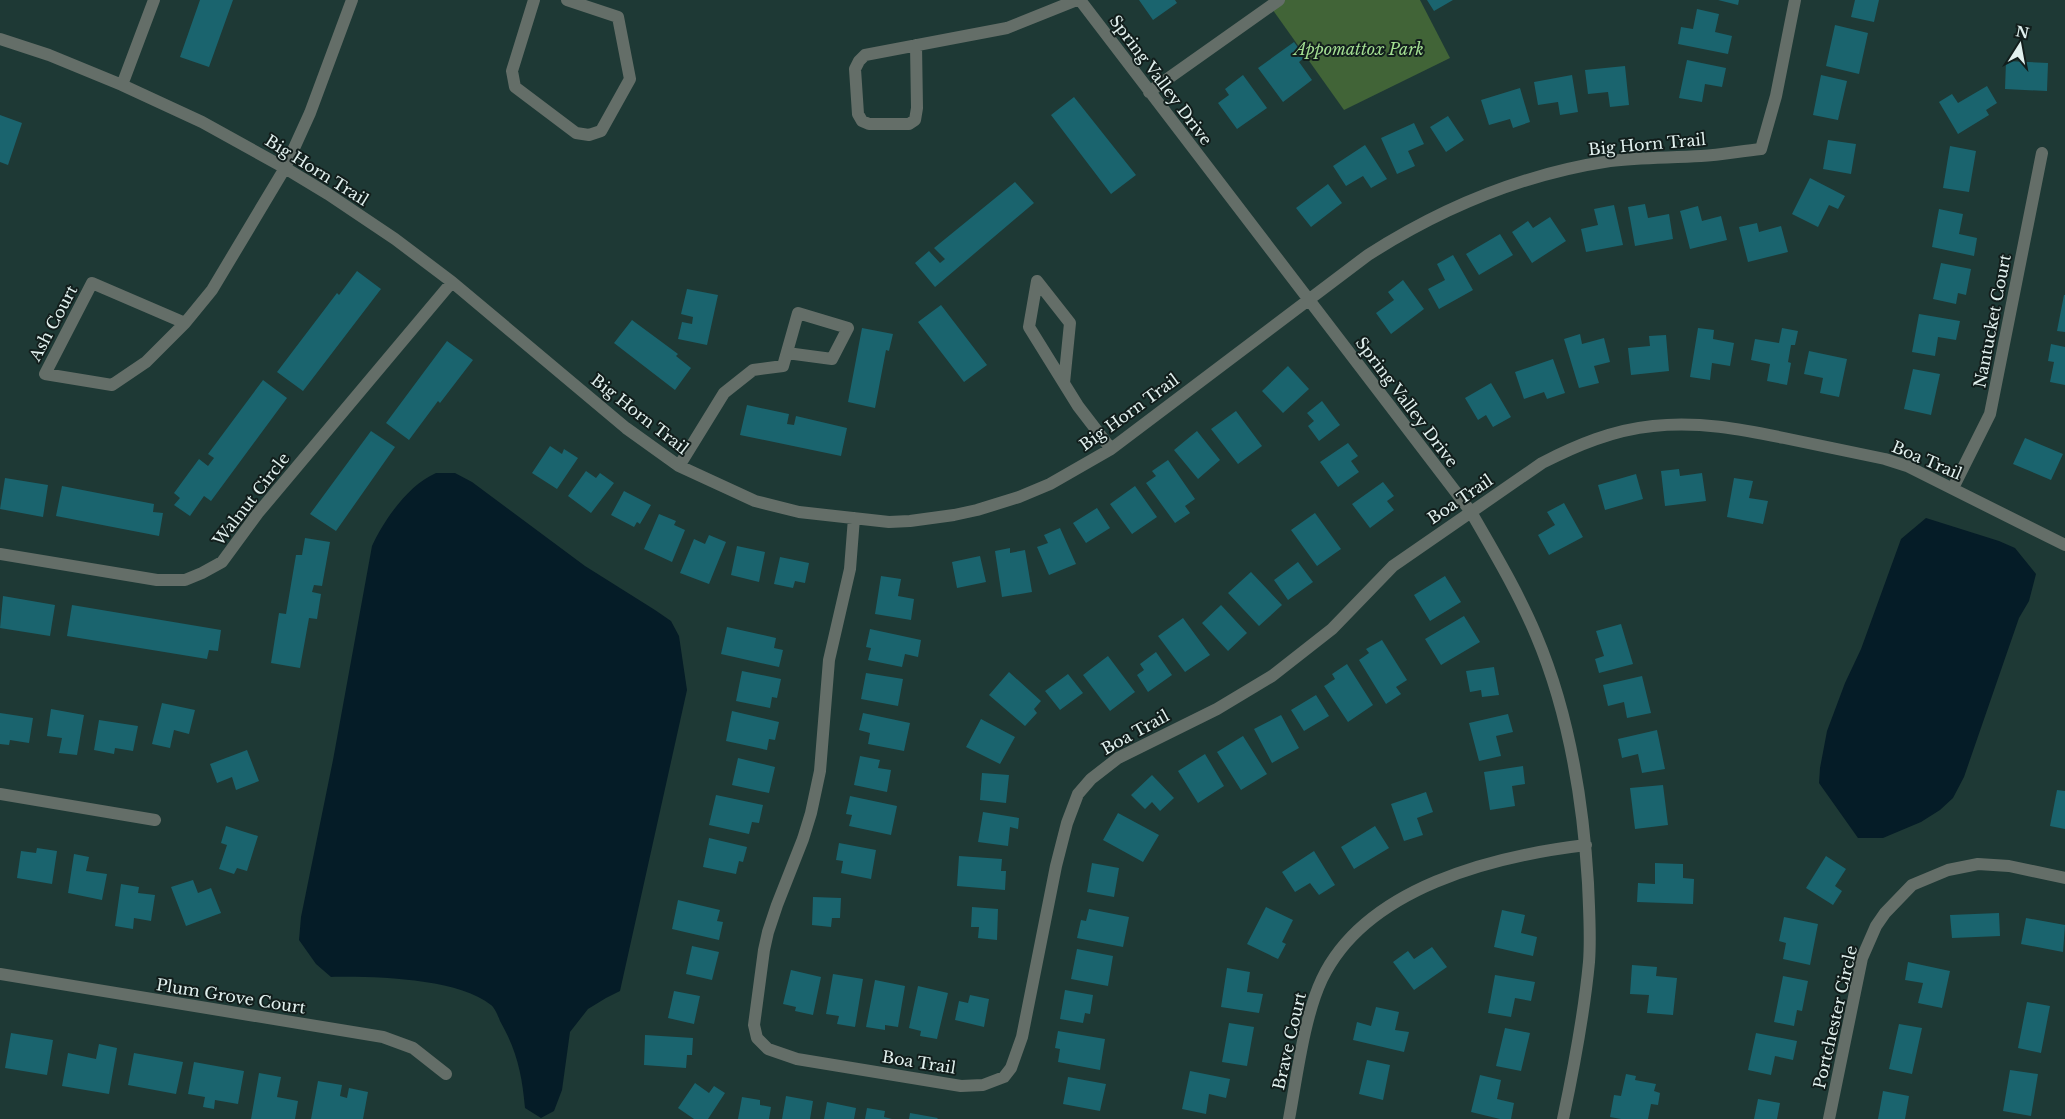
<svg xmlns="http://www.w3.org/2000/svg" width="2065" height="1119" viewBox="0 0 2065 1119" font-family="'Libre Baskerville',serif">
  <style>
    .green { fill: #416437 }
    .water { fill: #051c27 }
    .building { fill: #1a646e }
    .lines { fill: none; stroke-linecap: round; stroke-linejoin: round }
    .street { stroke: #646e68; stroke-width: 12 }
    .labels { text-anchor: middle; dominant-baseline: central; stroke-width: 4; stroke-linejoin: round; paint-order: stroke }
    .park-label { font-size: 16px; font-style: italic; fill: #a3de92; stroke: #121e1c }
    .street-label { font-size: 16px; fill: #e1f0ee; stroke: #121e1c }
  </style>
  <rect width="100%" height="100%" fill="#1e3935"/>
  <!-- green -->
  <path class="green" d="M1280,0h140l30,58 -106,52 -74,-104z"/>
  <!-- water -->
  <path class="water" d="M436,473h19l17,9 113,84 70,44 16,11 8,15 8,54 -67,301 -14,7 -18,11 -18,23 -8,58 -8,21 -13,7 -16,-10c-3,-34 -8,-57 -25,-87 -2,-5 -5,-13 -9,-16 -33,-27 -119,-29 -160,-28l-15,-13 -17,-24 2,-23 32,-157 39,-214c12,-26 36,-61 64,-73z
    M1926,518l73,23 16,7 21,26 -7,27 -10,17 -55,159 -11,21 -13,12 -19,12 -38,16h-25l-39,-55 1,-15 7,-37 18,-48 16,-34 40,-110z"/>
  <!-- building -->
  <path class="building" d="M200,0h33l-24,67 -29,-10z
    M1139,0h36l2,3 -24,17z
    M1427,0h26l-19,11z
    M1718,0h21l-1,5z
    M1855,0h24l-5,22 -23,-5z
    M1697,9l22,5 -4,18 17,4 -4,18 -50,-10 3,-17 12,2z
    M1835,25l33,8 -9,41 -33,-8z
    M1294,42l11,15 -6,5 13,18 -29,22 -25,-34z
    M1687,60l39,8 -4,19 -17,-3 -3,18 -23,-4z
    M2006,61l42,2 -1,28 -42,-2z
    M1625,66l4,39 -19,2 -2,-15 -20,2 -3,-24z
    M1243,75l24,33 -30,21 -19,-26 11,-8 -4,-6z
    M1572,75l6,37 -18,3 -2,-13 -20,3 -4,-23z
    M1821,75l26,6 -9,39 -25,-5z
    M1987,86l10,17 -11,7 3,5 -31,19 -19,-32 13,-8 6,9z
    M1520,88l10,34 -17,6 -3,-9 -21,6 -8,-25z
    M1074,97l62,78 -25,19 -60,-79z
    M0,115l22,8 -14,42 -8,-3z
    M1448,116l16,24 -18,12 -16,-25z
    M1414,123l10,21 -16,7 7,15 -18,8 -16,-36z
    M1828,140l28,4 -5,30 -28,-5z
    M1365,145l22,34 -16,9 -8,-12 -17,10 -13,-20z
    M1950,146l26,5 -7,41 -26,-4z
    M1810,178l35,18 -7,13 -9,-4 -11,22 -26,-13z
    M1015,182l19,21 -99,84 -20,-24 14,-12 11,12 5,-4 -11,-11z
    M1328,184l14,19 -31,24 -15,-19z
    M1645,204l3,14 21,-4 4,25 -38,7 -7,-39z
    M1614,205l9,40 -37,7 -5,-23 17,-4 -4,-16z
    M1698,206l4,15 19,-5 6,24 -37,9 -10,-38z
    M1939,209l24,5 -4,20 18,4 -3,18 -42,-9z
    M1550,217l16,24 -34,22 -20,-31 16,-11 5,7z
    M1757,223l2,9 22,-6 7,26 -40,10 -9,-35z
    M1500,234l13,21 -34,20 -13,-21z
    M1453,255l20,35 -34,19 -11,-20 17,-9 -8,-16z
    M1941,263l30,6 -5,26 -8,-2 -2,11 -23,-5z
    M357,271l24,18 -78,102 -26,-19 60,-79 2,2z
    M1403,280l21,29 -33,25 -15,-21 18,-13 -6,-8z
    M687,289l31,6 -11,50 -29,-6 4,-17 10,2 1,-7 -12,-3z
    M2064,295h1v37l-8,-1z
    M941,305l46,60 -23,17 -46,-60z
    M1919,314l41,7 -4,19 -18,-3 -3,19 -23,-4z
    M632,320l46,34 -2,2 15,12 -16,22 -61,-47z
    M862,328l31,6 -4,17 -3,-1 -11,58 -27,-6z
    M1698,328l16,2 -1,9 21,4 -4,23 -18,-3 -2,17 -20,-3z
    M1782,328l16,3 -3,14h-4l-3,17 3,1 -4,22 -20,-4 3,-17 -19,-4 4,-21 24,4z
    M1580,334l2,10 22,-6 6,24 -16,4 5,17 -20,5 -15,-49z
    M1666,335l3,36 -38,4 -3,-27 22,-2 -1,-10z
    M447,341l26,19 -33,43 -2,-2 -29,39 -23,-17z
    M2051,344l14,3v38l-15,-3 4,-20 -6,-1z
    M1809,351l38,8 -8,38 -19,-4 3,-15 -19,-4z
    M1553,359l12,34 -18,6 -3,-7 -20,7 -9,-27z
    M1288,366l21,23 -26,24 -21,-22z
    M1913,369l27,5 -9,41 -27,-6z
    M263,380l24,18 -76,103 -7,-5 -14,20 -16,-11 6,-7 -6,-5 25,-34 9,7 6,-8 -6,-4z
    M1491,383l20,34 -18,10 -7,-12 -8,5 -13,-22z
    M1322,401l18,24 -21,16 -11,-15 6,-5 -7,-8z
    M747,405l42,9 -2,10 7,1 2,-9 51,12 -6,28 -101,-21z
    M1236,411l26,35 -24,18 -27,-35z
    M371,431l24,16 -59,84 -26,-17z
    M1197,431l23,29 -22,19 -24,-29z
    M2025,438l38,16 -12,26 -38,-16z
    M1348,443l10,13 -7,5 8,11 -21,15 -18,-25z
    M550,446l12,8 2,-5 14,9 -21,31 -25,-16z
    M1168,460l27,39 -10,7 5,7 -15,10 -29,-40 10,-7 -4,-5z
    M1679,469l1,7 22,-3 4,28 -41,5 -4,-35z
    M586,471l10,7 4,-5 14,10 -23,30 -23,-17z
    M1636,474l7,25 -38,11 -7,-25z
    M5,478l43,7 -5,32 -43,-8z
    M1734,478l19,3 -4,17 19,3 -5,23 -36,-7z
    M1383,482l11,14 -7,5 7,9 -24,18 -18,-24z
    M62,486l92,18 -1,8 10,1 -4,23 -103,-20z
    M1135,486l22,31 -25,17 -22,-30z
    M624,491l27,14 -11,19 -3,-2 -3,5 -23,-12z
    M1564,503l19,34 -34,18 -11,-20 17,-10 -8,-13z
    M1097,508l13,20 -24,15 -13,-20z
    M1315,513l26,36 -24,17 -26,-36z
    M659,514l17,7 -2,4 11,5 -13,32 -28,-13z
    M1060,528l16,36 -27,11 -12,-28 11,-4 -4,-8z
    M709,535l17,7 -17,42 -29,-11 14,-34 11,5z
    M305,538l25,4 -8,44 -8,-1 -2,7 9,2 -4,25 -8,-1 -9,50 -29,-5 8,-50 7,1 10,-59h6z
    M737,546l28,6 -6,30 -28,-7z
    M1010,548v5l15,-3 7,42 -30,5 -7,-46z
    M980,556l6,26 -29,6 -5,-26z
    M780,557l29,6 -4,20 -10,-2 -2,7 -19,-4z
    M1298,562l15,20 -25,18 -14,-20z
    M1251,572l31,33 -23,21 -31,-33z
    M881,576l20,3 -3,17 16,3 -3,21 -36,-6z
    M1445,576l16,26 -31,19 -16,-26z
    M3,596l52,9 -5,31 -50,-8z
    M72,605l149,25 -3,21 -9,-1 -2,9 -140,-23z
    M1221,605l26,28 -19,18 -26,-28z
    M1464,616l16,26 -39,23 -16,-26z
    M1183,618l27,37 -25,17 -27,-36z
    M1621,624l12,40 -34,9 -4,-14 9,-3 -8,-25z
    M727,627l49,11 -2,10 9,2 -4,17 -58,-13z
    M870,629l51,11 -3,17 -13,-3 -3,13 -34,-7 3,-12 -5,-1z
    M1382,640l25,40 -11,7 5,7 -15,10 -27,-44 10,-7 -3,-4z
    M1156,652l16,23 -24,17 -11,-17 7,-5 -4,-6z
    M1108,656l27,36 -25,19 -27,-36z
    M1347,664l26,41 -25,17 -24,-36 11,-7 -3,-5z
    M1494,667l5,28 -17,2 -1,-7 -11,2 -4,-21z
    M742,671l39,8 -4,19 -5,-1 -2,11 -34,-7z
    M1009,672l32,29 -7,8 3,4 -12,13 -36,-31z
    M866,673l37,6 -5,27 -37,-7z
    M1068,674l15,19 -23,17 -15,-19z
    M1642,676l9,37 -24,5 -3,-16 -16,4 -5,-21z
    M1316,695l13,21 -25,15 -13,-21z
    M162,703l33,7 -6,24 -15,-4 -4,18 -18,-4z
    M51,709l33,6 -7,40 -18,-2 3,-15 -15,-2z
    M732,711l47,11 -4,18 -6,-1 -2,11 -41,-9z
    M0,713l33,5 -4,25 -19,-3 -1,5 -9,-1z
    M863,713l47,10 -6,28 -36,-7 2,-11 -11,-3z
    M1508,714l5,18 -17,4 5,20 -22,5 -10,-38z
    M1281,715l18,33 -27,15 -18,-34z
    M981,719l34,18 -15,27 -34,-17z
    M99,720l39,6 -5,25 -18,-3 -1,6 -20,-4z
    M1657,730l8,39 -23,4 -4,-19 -16,4 -4,-19z
    M1243,736l24,38 -26,16 -24,-38z
    M247,750l12,31 -23,9 -4,-13 -15,6 -7,-19z
    M1205,754l19,32 -26,17 -20,-32z
    M860,756l20,4 -2,8 13,2 -4,22 -33,-7z
    M738,758l37,9 -6,26 -37,-8z
    M1523,766l2,18 -13,2 3,20 -25,4 -6,-38z
    M982,773l27,2 -3,28 -26,-3z
    M1152,775l22,23 -14,13 -8,-9 -7,7 -14,-14z
    M1663,785l5,40 -33,4 -5,-41z
    M2057,790l8,1v38l-15,-3z
    M1426,792l7,20 -16,6 6,17 -19,6 -13,-37z
    M716,795l47,10 -4,18 -7,-1 -3,12 -40,-9z
    M850,796l47,10 -6,29 -42,-9 3,-11 -6,-1z
    M983,812l36,6 -1,11 -8,-2 -2,19 -30,-4z
    M1118,813l41,22 -16,27 -40,-22z
    M226,826l32,10 -11,35 -10,-3 -3,6 -15,-5 8,-24 -6,-2z
    M1375,826l14,22 -35,21 -13,-22z
    M709,838l38,9 -4,15 -4,-1 -3,13 -33,-7z
    M839,843l37,7 -5,29 -30,-6 2,-12 -7,-1z
    M37,848l20,3 -5,33 -35,-6 4,-27 15,2z
    M1314,851l21,34 -16,10 -9,-12 -15,9 -13,-20z
    M74,854l15,3 -3,14 21,3 -5,26 -34,-7z
    M959,856l43,3 -1,12h5l-1,19 -48,-4z
    M1826,856l20,13 -11,17 7,5 -9,14 -27,-17z
    M1092,863l27,5 -5,29 -27,-5z
    M1655,863l28,1v14l11,1 -1,25 -56,-2 1,-19 17,1z
    M193,880l5,13 13,-5 10,25 -35,13 -15,-39z
    M121,884l18,3 -1,6 17,2 -4,26 -17,-3 -1,11 -18,-3z
    M813,897l28,1 -1,20h-8l-1,9 -19,-2z
    M678,900l42,10 -3,11 6,1 -4,18 -47,-11z
    M972,907l26,2 -1,31 -19,-2 1,-11h-8z
    M1266,907l27,13 -11,22 4,2 -8,15 -31,-15z
    M1089,909l40,8 -6,30 -46,-9 4,-18 5,1z
    M1502,910l23,5 -4,18 16,4 -4,19 -39,-9z
    M1999,913l1,23 -48,2 -2,-23z
    M1784,917l34,7 -8,41 -27,-6 3,-16 -7,-2z
    M2026,918l39,7 -2,27 -42,-8z
    M692,946l27,6 -7,28 -26,-6z
    M1432,947l15,20 -33,23 -21,-28 15,-11 6,8z
    M1077,949l36,7 -5,30 -37,-7z
    M1908,962l42,9 -8,37 -24,-5 5,-20 -18,-3z
    M1632,965l25,2 -1,9 21,2 -4,37 -26,-2 2,-18 -19,-1z
    M1227,968l23,4 -3,20 16,2 -4,19 -38,-6z
    M791,970l30,7 -8,38 -18,-4 1,-4 -13,-3z
    M833,974l30,5 -8,48 -18,-3 2,-8 -13,-2z
    M1495,975l40,7 -4,19 -16,-3 -4,19 -23,-4z
    M1783,976l25,5 -6,30 -5,-1 -3,16 -20,-4z
    M875,980l30,6 -7,41 -13,-2v5l-19,-3z
    M918,986l30,7 -11,46 -17,-3 1,-5 -12,-3z
    M1065,990l28,5 -3,19 -5,-1 -2,10 -23,-4z
    M674,991l26,5 -6,28 -26,-6z
    M970,995l19,4 -5,28 -29,-7 4,-19 9,2z
    M2027,1002l23,4 -9,47 -23,-5z
    M1376,1007l23,5 -4,18 14,2 -5,20 -51,-12 4,-18 14,4z
    M1229,1023l25,4 -7,39 -25,-4z
    M1899,1024l23,4 -10,46 -23,-5z
    M1505,1028l25,5 -9,38 -25,-5z
    M1058,1031l47,8 -5,31 -42,-8 2,-13 -5,-1z
    M11,1033l42,7 -6,35 -42,-7z
    M1756,1033l41,8 -4,19 -18,-4 -4,19 -23,-5z
    M645,1035l48,3 -1,17h-5l-1,13 -42,-3z
    M99,1044l18,4 -8,46 -47,-8 6,-33 28,6z
    M134,1053l49,9 -7,32 -48,-9z
    M1367,1060l23,5 -7,35 -24,-6z
    M194,1062l50,9 -6,33 -23,-4 -1,9 -11,-2 2,-10 -17,-3z
    M2010,1070l28,4 -7,42 -28,-5z
    M1190,1071l40,8 -4,19 -17,-4 -3,20 -24,-5z
    M259,1073l22,4 -4,20 21,4 -3,18h-44z
    M1626,1074l10,2 -1,4 21,4 -2,7 6,2 -2,12 -7,-1 -3,15h-27l-11,-2 4,-22 7,1z
    M1480,1075l21,5 -4,19 17,4 -3,16h-11l-29,-7z
    M1068,1077l38,7 -6,27 -37,-7z
    M318,1081l24,4 -2,11 7,2 2,-10 19,4 -5,27h-52z
    M695,1083l14,10 5,-7 11,7 -17,26h-14l-16,-11z
    M1883,1091l26,5 -4,23h-27z
    M786,1096l27,5 -3,18h-28z
    M742,1097l18,3v5l11,2 -2,12h-31z
    M1758,1099l22,4 -3,16h-23z
    M827,1102l29,6 -2,11h-30z
    M867,1108l18,3 -1,6 8,2h-27z
    M910,1113l28,5 -1,1h-28z"/>
  <g class="lines">
    <!-- street -->
    <path class="street" d="M534,0l-22,71 3,16 61,46 13,2 12,-4 29,-52 -12,-62 -51,-17
      M1080,0l391,512c23,40 47,80 65,123 33,78 47,165 52,248 1,26 3,53 1,79 -5,53 -15,105 -26,157
      M0,39l49,16 73,30 80,37 83,46 43,26 67,45 57,43 174,146 53,38 76,35 44,11 90,10 21,-1 44,-6 23,-5 42,-13 31,-13 61,-35 257,-194c75,-48 155,-81 242,-94 30,-4 60,-3 91,-5 20,-1 40,-5 60,-7l15,-53 19,-96
      M916,45l1,63 -2,12 -6,4h-40l-7,-3 -4,-7 -3,-45 4,-8 6,-6 142,-27 70,-28
      M122,85l32,-85
      M1149,92l130,-92
      M1037,281l-8,46 49,79 33,43
      M1037,281l33,42 -6,60
      M185,323l-93,-40 -47,91 67,11 34,-23 39,-39 27,-33 73,-122 25,-55 42,-113
      M679,466l45,-73 29,-23 30,-4 15,-53 50,15 -16,31 -45,-6
      M1953,488l37,-74 52,-261
      M854,518l-4,51 -21,91 -9,111 -9,42 -8,26 -26,66 -9,27 -4,18 -10,75 3,13 11,11 29,10 164,27 22,-1 21,-8 7,-9 11,-31 34,-171 11,-43 11,-29 13,-15 27,-21 99,-49 55,-33 60,-47 61,-63 149,-103c35,-18 71,-33 111,-37 45,-5 88,3 131,12 34,7 67,14 101,21l22,7 158,79
      M0,554l157,26h28l17,-7 20,-11 36,-49 194,-231
      M0,794l155,26
      M0,974l383,63 30,11 33,26
      M1289,1119c8,-43 15,-102 33,-140 44,-92 172,-123 264,-134
      M1829,1119l33,-161 14,-32 9,-13 27,-28 36,-15 30,-6 31,2 56,12"/>
  </g>
  <g class="labels">
    <!-- park labels -->
    <g class="park-label">
      <text x="1359" y="49">Appomattox Park</text>
    </g>
    <!-- street labels -->
    <g class="street-label">
      <text transform="translate(1161 80) rotate(53)">Spring Valley Drive</text>
      <text transform="translate(1647 144) rotate(-5)">Big Horn Trail</text>
      <text transform="translate(317 170) rotate(32)">Big Horn Trail</text>
      <text transform="translate(1992 321) rotate(-79)">Nantucket Court</text>
      <text transform="translate(53 323) rotate(-62)">Ash Court</text>
      <text transform="translate(1407 402) rotate(53)">Spring Valley Drive</text>
      <text transform="translate(1129 412) rotate(-36)">Big Horn Trail</text>
      <text transform="translate(640 414) rotate(38)">Big Horn Trail</text>
      <text transform="translate(1927 460) rotate(23)">Boa Trail</text>
      <text transform="translate(251 499) rotate(-52)">Walnut Circle</text>
      <text transform="translate(1460 499) rotate(-34)">Boa Trail</text>
      <text transform="translate(1135 732) rotate(-29)">Boa Trail</text>
      <text transform="translate(231 996) rotate(9)">Plum Grove Court</text>
      <text transform="translate(1835 1017) rotate(-77)">Portchester Circle</text>
      <text transform="translate(1289 1041) rotate(-77)">Brave Court</text>
      <text transform="translate(919 1062) rotate(9)">Boa Trail</text>
    </g>
  </g>
  <!-- north arrow -->
  <g transform="translate(2020 45) rotate(11)" stroke="#121e1c" stroke-width="4" paint-order="stroke">
  <path d="M0-4L9 19L0 12L-9 19Z" fill="#e1f0ee"/>
  <text y="-8" font-size="14" font-weight="bold" text-anchor="middle" fill="#e1f0ee">N</text>
  </g>
</svg>
